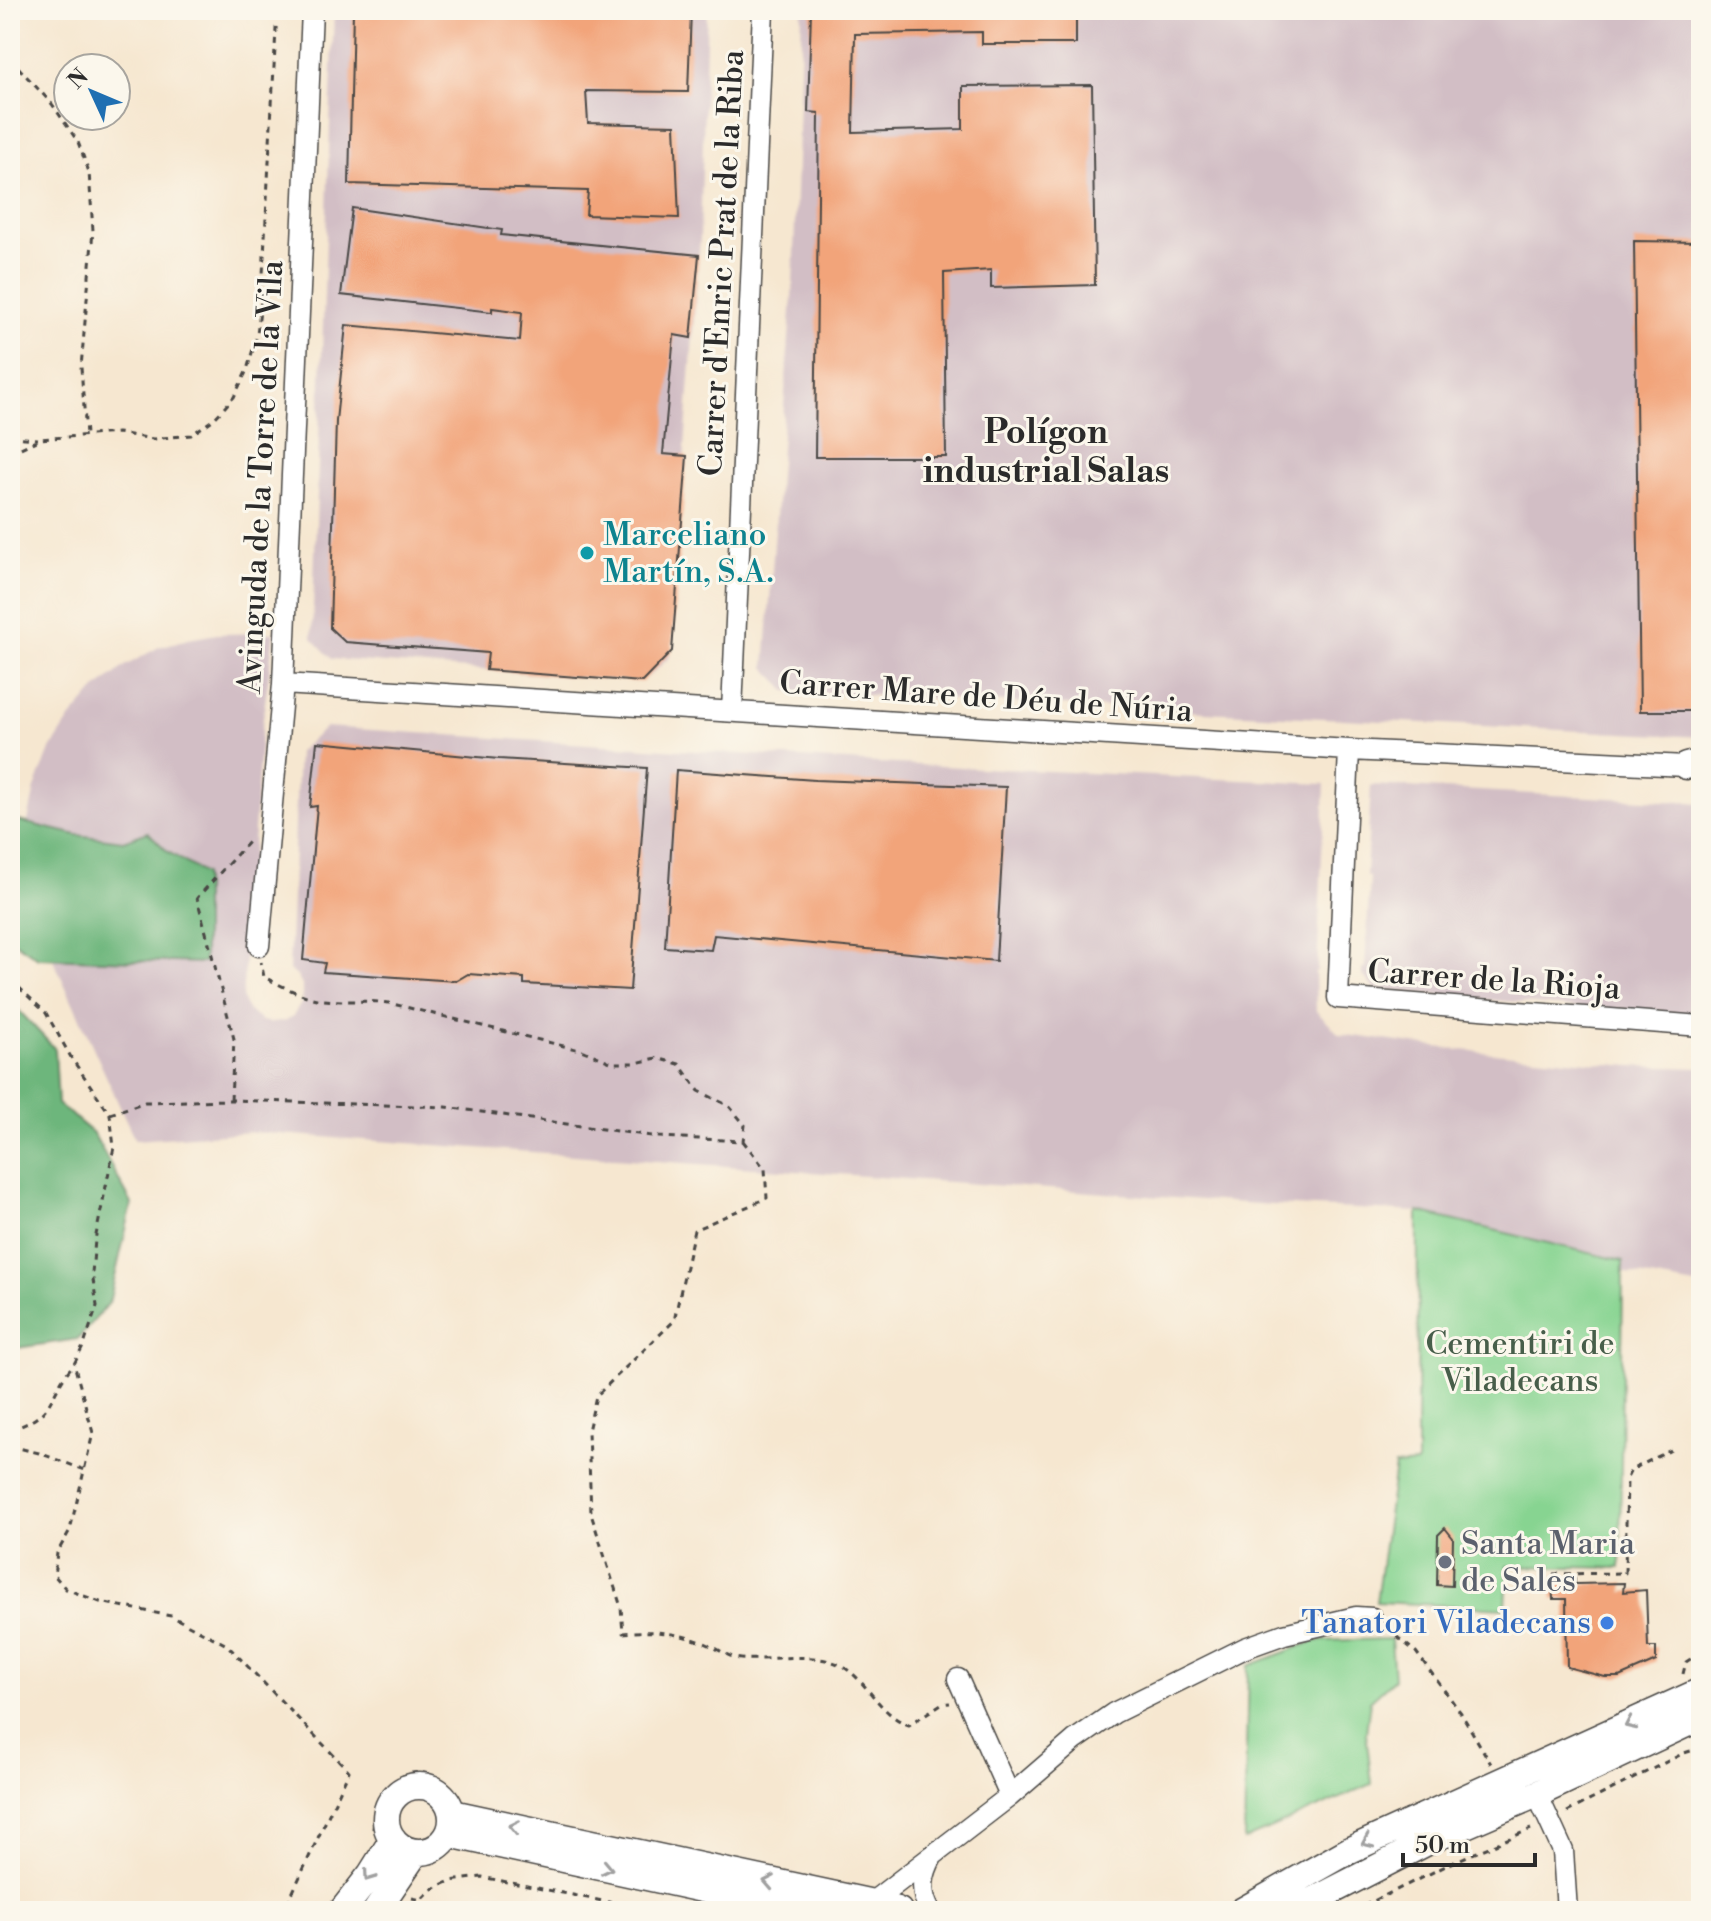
<svg xmlns="http://www.w3.org/2000/svg" width="1711" height="1921" viewBox="0 0 1711 1921" font-family="'Libre Bodoni',serif">
  <style>
    .industrial { fill: #d2bec5 }
    .green { fill: #87d491; stroke: #59805e; stroke-width: 2 }
    .forest { fill: #6db67b; stroke: #4c7053; stroke-width: 2 }
    .building { fill: #f2a47a }
    .lines { fill: none; stroke-linecap: round; stroke-linejoin: round }
    .minor-casing { stroke: #494744; stroke-width: 23 }
    .tertiary-casing { stroke: #494744; stroke-width: 29 }
    .path { stroke: #494744; stroke-width: 3; stroke-dasharray: 6 6; stroke-linecap: butt }
    .minor { stroke: #fff; stroke-width: 20 }
    .tertiary { stroke: #fff; stroke-width: 26 }
    .oneway { stroke: #a0a0a0 }
    .culture-dot { fill: #0f9aa8; stroke: #fbf7ec; stroke-width: 3 }
    .worship-dot { fill: #6b7280; stroke: #fbf7ec; stroke-width: 3 }
    .shop-dot { fill: #3f7fe0; stroke: #fbf7ec; stroke-width: 3 }
    .labels { text-anchor: middle; dominant-baseline: central; stroke-width: 6; stroke-linejoin: round; paint-order: stroke }
    .street-label { font-size: 32px; fill: #2b2b2b; stroke: #fbf7ec }
    .culture-label { font-size: 32px; fill: #0d838f; stroke: #fbf7ec; text-anchor: start }
    .park-label { font-size: 32px; fill: #475e4a; stroke: #fbf7ec }
    .worship-label { font-size: 32px; fill: #5b616d; stroke: #fbf7ec; text-anchor: start }
    .shop-label { font-size: 32px; fill: #366cbe; stroke: #fbf7ec; text-anchor: end }
    .neighbourhood-label { font-size: 34px; font-weight: bold; fill: #2b2b2b; stroke: #fbf7ec }
  </style>
  <rect width="100%" height="100%" fill="#fbf7ec"/>
  <filter id="ink" filterUnits="userSpaceOnUse"><feTurbulence type="fractalNoise" baseFrequency=".0125" numOctaves="2"/><feDisplacementMap in="SourceGraphic" scale="16" xChannelSelector="R" yChannelSelector="G"/><feConvolveMatrix kernelMatrix="1 2 1 2 8 2 1 2 1" color-interpolation-filters="sRGB"/></filter>
  <filter id="wash" filterUnits="userSpaceOnUse"><feTurbulence type="fractalNoise" baseFrequency=".006" numOctaves="4" result="noise"/><feDisplacementMap in="SourceGraphic" scale="32" xChannelSelector="R" yChannelSelector="G"/><feGaussianBlur stdDeviation="1.8" result="paint"/><feColorMatrix in="noise" values="0 0 0 0 0 0 0 0 0 0 0 0 0 0 0 0 0 1.4 0 .05"/><feComposite in="paint" operator="in"/></filter>
  <g filter="url(#wash)">
    <rect width="100%" height="100%" fill="#f6e7d0"/>
    <!-- industrial -->
    <path class="industrial" d="M334,10h373l-7,228 -30,419 -28,25 -310,-23 -20,-21z
      M802,10h899v727l-915,-46 -21,-24 28,-384z
      M274,633l-13,101 -19,265 6,12 14,10 9,2 15,-2 7,-5 9,-14v-17l-6,-10 -7,-5 9,-218 28,-25 551,36 448,21 -8,187h-2l1,40 23,23 112,15 179,17 71,2v218l-108,-19 -174,-48v-7l-147,-7 -1020,-73 -117,8 -100,-221 -8,-93 8,-38 14,-36 21,-33 25,-29 30,-24 34,-19 29,-8 29,-5z
      M1371,785l330,18v212l-123,-7 -204,-19 -12,-15v-5h3l5,-92 -4,-1z"/>
    <!-- green -->
    <path class="green" d="M1418,1212l205,49 -3,307 -112,-2 -2,42 -130,-6 19,-136 22,-2z
      M1391,1639l3,40 -24,22 -4,32 6,51 -128,56 4,-174 67,-25z
      M435,1898l22,13h-39z"/>
    <!-- forest -->
    <path class="forest" d="M10,819l67,16 46,6 25,-9 19,19 37,23v89l-166,-5 -28,-19z
      M10,1001l45,48 3,55 35,29 39,71 -23,99 -31,36 -68,10z"/>
    <g id="blocks">
      <!-- building -->
      <path class="building" d="M353,10h338l-3,82 -102,-1 2,32 87,2 4,93 -93,-3 2,-24 -239,-7z
        M811,10h265v34h-94v-12l-127,2 -2,98 110,-3v-43l129,-1 3,200 -104,3v-18l-47,3 2,184h-131l4,-344 -11,-1z
        M352,208l150,22 -1,5 198,20 -8,83 -17,-3 -11,119 24,2 -15,195 -30,31 -156,-12 2,-17 -143,-11 -15,-14 6,-207 10,-96 174,16 2,-29 -30,-4v4l-151,-17z
        M1634,241l67,1v469h-61z
        M317,742l182,17 148,9 -17,222 -106,-6v-6l-56,-4 -12,7 -133,-9 2,-9 -22,-3 14,-154 -7,1z
        M676,770l139,10 191,7 -10,174 -282,-26 -3,15 -46,-3z
        M1445,1528l8,10 -1,48 -15,-1 1,-50z
        M1552,1579h23v5l49,-1 -1,9 23,-2 2,57h8v14l-37,16h-14l-38,-10 -1,-68h-13z"/>
    </g>
  </g>
  <g filter="url(#ink)">
    <use href="#blocks" fill-opacity="0" stroke="#494744" stroke-width="2"/>
    <g class="lines">
      <!-- minor casing -->
      <g class="minor-casing">
        <path id="minor" d="M283,684l1066,66 337,16
          M732,711l31,-701
          M1349,750l-11,248 363,28
          M259,946l24,-262 29,-674
          M958,1679l52,117
          M1537,1794l26,57 4,60
          M871,1903l139,-107 65,-56 39,-27 131,-65 39,-14 72,-17 16,1
          M930,1911c-11,-20 -8,-36 3,-56"/>
      </g>
      <!-- tertiary casing -->
      <g class="tertiary-casing">
        <path id="tertiary" d="M1686,766l15,-4
          M386 1819a33 33 0 1 1 66 0a33 33 0 1 1-66 0Z
          M452,1813l435,93 12,5
          M449,1834l354,77
          M342,1911l29,-37 22,-35
          M376,1911l40,-59
          M1242,1911l108,-61 351,-159
          M1293,1911l138,-71 106,-46 164,-77"/>
      </g>
      <!-- path -->
      <path class="path" d="M10,45l7,21 35,38 26,38 11,30 4,59 -12,136 5,68
        M10,437l28,2
        M10,453l30,-14 77,-6 36,6 38,-4 23,-16 20,-22 13,-27 10,-35 5,-41 15,-284
        M10,979l36,34 26,46 38,55 4,33 -19,93 -3,33 5,33 -13,39 -10,19 19,69 -23,97 -13,23 -3,22 12,14 34,13 71,14 56,29 122,126 -65,140
        M231,1100l3,-61 -37,-141 52,-57
        M110,1114l35,-12 86,-2 215,7 213,30 84,4 2,-16 -16,-19 -30,-15 -20,-27 -22,-6 -21,5h-23l-29,-12 -195,-48c-22,-3 -43,-1 -65,-3 -20,-2 -42,-14 -60,-23l-3,-15
        M743,1141l22,28 2,29 -73,32 -20,91 -78,75 -8,35 3,83 30,93 2,26c30,-3 50,-1 79,9 13,4 26,16 39,17 31,2 70,-8 99,6 27,14 39,50 69,60l32,-21 9,-1
        M10,1430c49,-16 35,-33 64,-66
        M10,1446l29,7 46,17
        M1553,1574l72,-1 2,-95 4,-8 40,-20
        M1387,1629l29,23 45,61 30,51
        M1683,1674l3,-12 9,-6 2,-41 4,-11
        M1567,1812l117,-59 17,-5
        M373,1829c4,-49 44,-78 83,-37
        M412,1898l9,2 10,-10 19,-9 32,-4 171,34
        M1353,1911l103,-50 75,-32"/>
      <!-- minor -->
      <use href="#minor" class="minor"/>
      <!-- tertiary -->
      <use href="#tertiary" class="tertiary"/>
    </g>
    <!-- one-way arrows -->
    <defs><path id="oneway-chevron" d="M-2-3.5L2.5 0L-2 3.5" fill="none" stroke-width="1.6" stroke-linecap="round" stroke-linejoin="round" transform="scale(2)"/></defs>
    <g class="oneway">
      <use href="#oneway-chevron" transform="translate(1630 1724) rotate(155)"/>
      <use href="#oneway-chevron" transform="translate(514 1827) rotate(-168)"/>
      <use href="#oneway-chevron" transform="translate(1367 1842) rotate(156)"/>
      <use href="#oneway-chevron" transform="translate(607 1868) rotate(12)"/>
      <use href="#oneway-chevron" transform="translate(369 1876) rotate(125)"/>
      <use href="#oneway-chevron" transform="translate(769 1882) rotate(-169)"/>
    </g>
  </g>
  <!-- markers -->
  <circle class="culture-dot" cx="587" cy="553" r="8"/>
  <circle class="worship-dot" cx="1445" cy="1562" r="8"/>
  <circle class="shop-dot" cx="1607" cy="1623" r="8"/>
  <g class="labels">
    <!-- street labels -->
    <g class="street-label">
      <text transform="translate(722 263) rotate(-87)">Carrer d'Enric Prat de la Riba</text>
      <text transform="translate(261 477) rotate(-87)">Avinguda de la Torre de la Vila</text>
      <text transform="translate(986 697) rotate(4)">Carrer Mare de Déu de Núria</text>
      <text transform="translate(1494 980) rotate(4)">Carrer de la Rioja</text>
    </g>
    <!-- culture labels -->
    <g class="culture-label">
      <text x="603" y="535">Marceliano<tspan x="603" dy="37">Martín, S.A.</tspan></text>
    </g>
    <!-- park labels -->
    <g class="park-label">
      <text x="1520" y="1344">Cementiri de<tspan x="1520" dy="37">Viladecans</tspan></text>
    </g>
    <!-- worship labels -->
    <g class="worship-label">
      <text x="1461" y="1544">Santa Maria<tspan x="1461" dy="37">de Sales</tspan></text>
    </g>
    <!-- shop labels -->
    <g class="shop-label">
      <text x="1591" y="1623">Tanatori Viladecans</text>
    </g>
    <!-- neighbourhood labels -->
    <g class="neighbourhood-label">
      <text x="1046" y="433">Polígon<tspan x="1046" dy="39">industrial Salas</tspan></text>
    </g>
  </g>
  <!-- margin -->
  <rect width="1711" height="1921" fill="none" stroke="#fbf7ec" stroke-width="40"/>
  <!-- north arrow -->
  <g transform="translate(92 92) rotate(314)"><circle r="38" fill="#fbf7ec" stroke="#a8a59f" stroke-width="2"/>
  <path d="M0-6L14 30L0 20L-14 30Z" fill="#1f6fb2"/>
  <text y="-12" font-size="22" font-weight="bold" text-anchor="middle" fill="#2b2b2b">N</text>
  </g>
  <!-- scale -->
  <path d="M1403 1853v12h132v-12" fill="none" stroke="#2b2b2b" stroke-width="4"/>
  <text x="1415" y="1853" font-size="24" fill="#2b2b2b" stroke="#fbf7ec" stroke-width="6" paint-order="stroke">50 m</text>
</svg>
